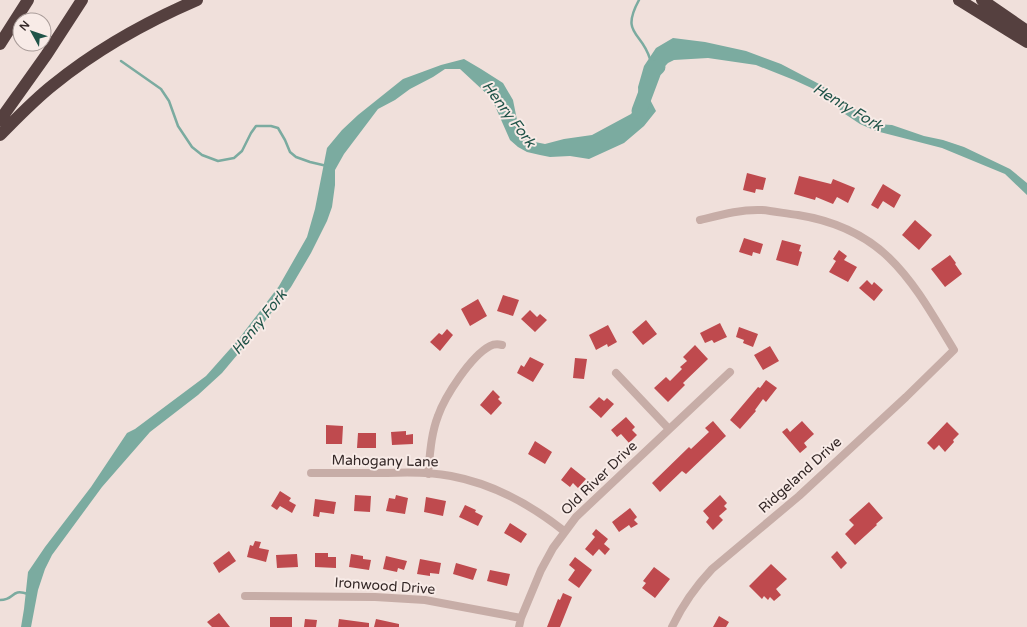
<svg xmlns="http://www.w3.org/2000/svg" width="1027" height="627" viewBox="0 0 1027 627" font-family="'Varela Round',sans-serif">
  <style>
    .water { fill: #7baba0 }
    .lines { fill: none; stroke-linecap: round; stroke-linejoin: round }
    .stream { stroke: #7baba0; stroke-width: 2.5 }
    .river { stroke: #7baba0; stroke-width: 15 }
    .building { fill: #bf4a4e }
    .minor { stroke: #c7ada7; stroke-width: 8 }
    .highway { stroke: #55403f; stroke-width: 12 }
    .labels { text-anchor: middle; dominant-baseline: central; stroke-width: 4; stroke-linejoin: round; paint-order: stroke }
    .street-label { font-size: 14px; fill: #342827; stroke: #f8ebe7 }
    .water-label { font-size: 15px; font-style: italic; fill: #1f5348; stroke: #f8ebe7 }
  </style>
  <rect width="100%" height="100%" fill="#f0e0db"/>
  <!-- water -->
  <path class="water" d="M673,38l32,4 41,9 35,13 40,21 55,39 16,1 32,11 19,4 21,7 46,22 17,14v12l-22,-21 -63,-26 -66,-17 -16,-7 -18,-12 -10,-11 -14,-10 -24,-11 -38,-15 -48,-7 -34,2 -6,3 -18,19 -5,8 11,21 -12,15 -20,17 -35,16 -19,-3 -20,1 -10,-2 -13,-3 -9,-5 -8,-7 -15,-34 -7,-11 -28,-26h-15l-12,8 -23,12 -15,11 -17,9 -34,45 -9,16v15l-3,22 -5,14 -16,32 -20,34 -32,42 -37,44 -24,22 -48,37 -48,55 -50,68 -7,14 -7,21 -7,37h-10l3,-18 4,-37 17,-25 46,-60 36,-54 8,-4 71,-53 32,-36 41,-54 28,-49 8,-28 12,-61 15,-18 16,-15 45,-36 38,-14 23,-6 17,10 22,14 10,17 5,25 12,16 15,3 19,-5 28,-4 39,-21 8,-11 -1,-16 6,-21 12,-18z"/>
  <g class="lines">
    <!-- stream -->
    <path class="stream" d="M639,0c-19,35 3,31 11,59
      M121,61l40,28 8,12 9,25 14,21 10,8 16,6 16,-3 8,-7 9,-18 5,-7h15l7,2 7,12 5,12 6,5 14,5 17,4
      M0,600c16,0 10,-12 28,-6"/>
    <!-- river -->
    <path class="river" d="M639,111l15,-40 4,-4"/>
  </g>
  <!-- building -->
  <path class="building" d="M747,173l19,5 -3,12 -7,-1 -1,4 -12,-3z
    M799,176l32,8 2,-5 22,9 -7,15 -11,-6 -4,7 -17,-7 -1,3 -21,-6z
    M883,184l18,11 -7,13 -11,-7 -5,8 -7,-4z
    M915,220l17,15 -13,15 -17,-15z
    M744,238l19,6 -3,10 -7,-2 -1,4 -13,-4z
    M782,240l19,5 -2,6 3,1 -4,14 -22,-6z
    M839,250l8,6 -3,4 13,7 -9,15 -19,-10 7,-11 -3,-2z
    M950,255l6,8 -1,1 7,10 -17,13 -14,-18z
    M867,280l5,5 2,-3 9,8 -9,11 -15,-13z
    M503,295l16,5 -6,16 -16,-5z
    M478,299l9,17 -17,10 -9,-17z
    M530,310l7,7 3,-3 7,6 -12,12 -14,-13z
    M646,320l11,14 -14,11 -11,-13z
    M720,323l7,14 -13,6 -2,-3 -7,3 -5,-10z
    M608,325l9,17 -9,5 -1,-3 -11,6 -7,-15z
    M739,327l19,7 -5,13 -10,-4 1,-3 -8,-3z
    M447,329l6,6 -13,16 -10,-9 9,-9 3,2z
    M695,345l13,14 -25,24 2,2 -17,17 -14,-14 12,-11 4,4 12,-12 -2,-2 7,-6 -4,-4z
    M770,346l9,15 -16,9 -9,-15z
    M530,357l14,7 -11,18 -16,-9 4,-8 3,2z
    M575,358l12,1 -3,20 -11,-1z
    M766,380l11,8 -11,14 -3,-3 -8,11 1,1 -16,18 -10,-9 28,-33 2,1z
    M493,390l7,7 -2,2 4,4 -11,12 -11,-10z
    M599,397l5,4 3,-3 7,6 -13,14 -12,-11z
    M626,417l9,10 -3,3 5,5 -8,8 -8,-9 -4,3 -6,-7z
    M713,421l13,15 -40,38 -4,-3 -22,21 -8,-9 37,-36 2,2 18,-17 -4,-4z
    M802,421l12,13 -10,9 3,4 -7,6 -18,-21 5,-4 3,4z
    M947,422l12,12 -6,6 1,2 -9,10 -6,-7 -5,5 -7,-7z
    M326,425l17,1 -1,18h-16z
    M406,431v4l7,-1v10l-21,1 -1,-13z
    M358,433h18v15h-19z
    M535,441l17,11 -7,12 -17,-10z
    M571,467l15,12 -8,9 -5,-5 -3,4 -9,-7z
    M280,491l11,7 -2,3 7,4 -4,8 -12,-7 -3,4 -6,-4z
    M355,495l16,1 -1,16 -16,-1z
    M396,495l12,3 -3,16 -19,-3 3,-13 6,1z
    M720,495l7,8 -3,3 3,3 -8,7 4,4 -10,10 -7,-8 3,-4 -6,-7z
    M426,497l20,4 -3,15 -19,-4z
    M315,499l21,3 -2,12 -14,-2 -1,5 -6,-1z
    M869,502l14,16 -7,6 1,1 -22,20 -10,-11 9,-9 -5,-5z
    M465,505l11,5 -1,2 8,4 -5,10 -19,-9z
    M630,508l7,9 -3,3 4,4 -7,4 -2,-3 -10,7 -7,-10z
    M510,523l17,11 -6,9 -17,-10z
    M596,529l12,10 -4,5 6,5 -5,6 -6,-6 -6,7 -8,-7 10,-12 -3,-3z
    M255,541l6,1 -2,6 10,2 -3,12 -19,-5 3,-12 3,1z
    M229,551l7,10 -17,12 -6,-10z
    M837,551l10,12 -6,6 -10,-12z
    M315,553h13v4h8v11l-21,-1z
    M297,554l1,13 -21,1 -1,-13z
    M351,554l12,2v3l8,1 -2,10 -20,-3z
    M386,556l21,5 -3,9 -6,-2 -1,4 -14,-3z
    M575,557l17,13 -13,18 -11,-8 7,-10 -6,-5z
    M420,559l21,4 -2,11 -9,-1v3l-13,-2z
    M456,563l21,6 -4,11 -20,-6z
    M771,564l16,15 -11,10 5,6 -7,6 -4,-4 -2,3 -4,-4 -2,3 -13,-13z
    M654,567l16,12 -15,19 -13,-10 4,-5 -3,-2z
    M490,570l20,4 -3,12 -20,-5z
    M563,593l9,4 -12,30h-13l11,-28 2,1z
    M219,613l11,14h-18l-5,-5z
    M719,616l10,6 -3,5h-13z
    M270,617h22v10h-22z
    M305,619l12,1 -1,7h-12z
    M339,619l30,4v4h-31z
    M376,619l23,5v3h-25z"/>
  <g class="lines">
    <!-- minor -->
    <path class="minor" d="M616,373l53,56
      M311,473c25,0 50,0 76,0 21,-1 43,-1 64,3 43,8 79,28 113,55
      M428,474c2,-20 3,-40 10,-58 7,-20 33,-60 52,-70 4,-2 8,-2 12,-1
      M245,596l130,1 50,3 96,18
      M519,627l2,-9 20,-48 12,-22 23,-31 154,-145
      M672,627c10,-21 24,-41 40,-58l87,-73 107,-99 48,-47c-42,-69 -68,-121 -156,-135 -11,-1 -24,-4 -36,-5 -21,-1 -42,5 -62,10"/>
    <!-- highway -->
    <path class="highway" d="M959,0l68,42
      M982,0l45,31
      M0,44l28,-44
      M0,120l47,-66 35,-54
      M0,135c17,-17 34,-35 53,-50 43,-35 93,-63 144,-85"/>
  </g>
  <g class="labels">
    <!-- street labels -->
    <g class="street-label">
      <text transform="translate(385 461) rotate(1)">Mahogany Lane</text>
      <text transform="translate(800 475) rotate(-42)">Ridgeland Drive</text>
      <text transform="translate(599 478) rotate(-44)">Old River Drive</text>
      <text transform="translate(385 586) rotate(4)">Ironwood Drive</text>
    </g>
    <!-- water labels -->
    <g class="water-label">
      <text transform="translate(848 107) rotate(31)">Henry Fork</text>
      <text transform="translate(509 114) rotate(53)">Henry Fork</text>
      <text transform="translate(259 322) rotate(-51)">Henry Fork</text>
    </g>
  </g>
  <!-- north arrow -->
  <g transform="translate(32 32) rotate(310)"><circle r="19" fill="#f8ebe7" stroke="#aa9d9a"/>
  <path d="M0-3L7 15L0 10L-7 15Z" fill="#1f5348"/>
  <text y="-6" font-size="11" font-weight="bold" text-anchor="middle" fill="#342827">N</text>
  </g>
</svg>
